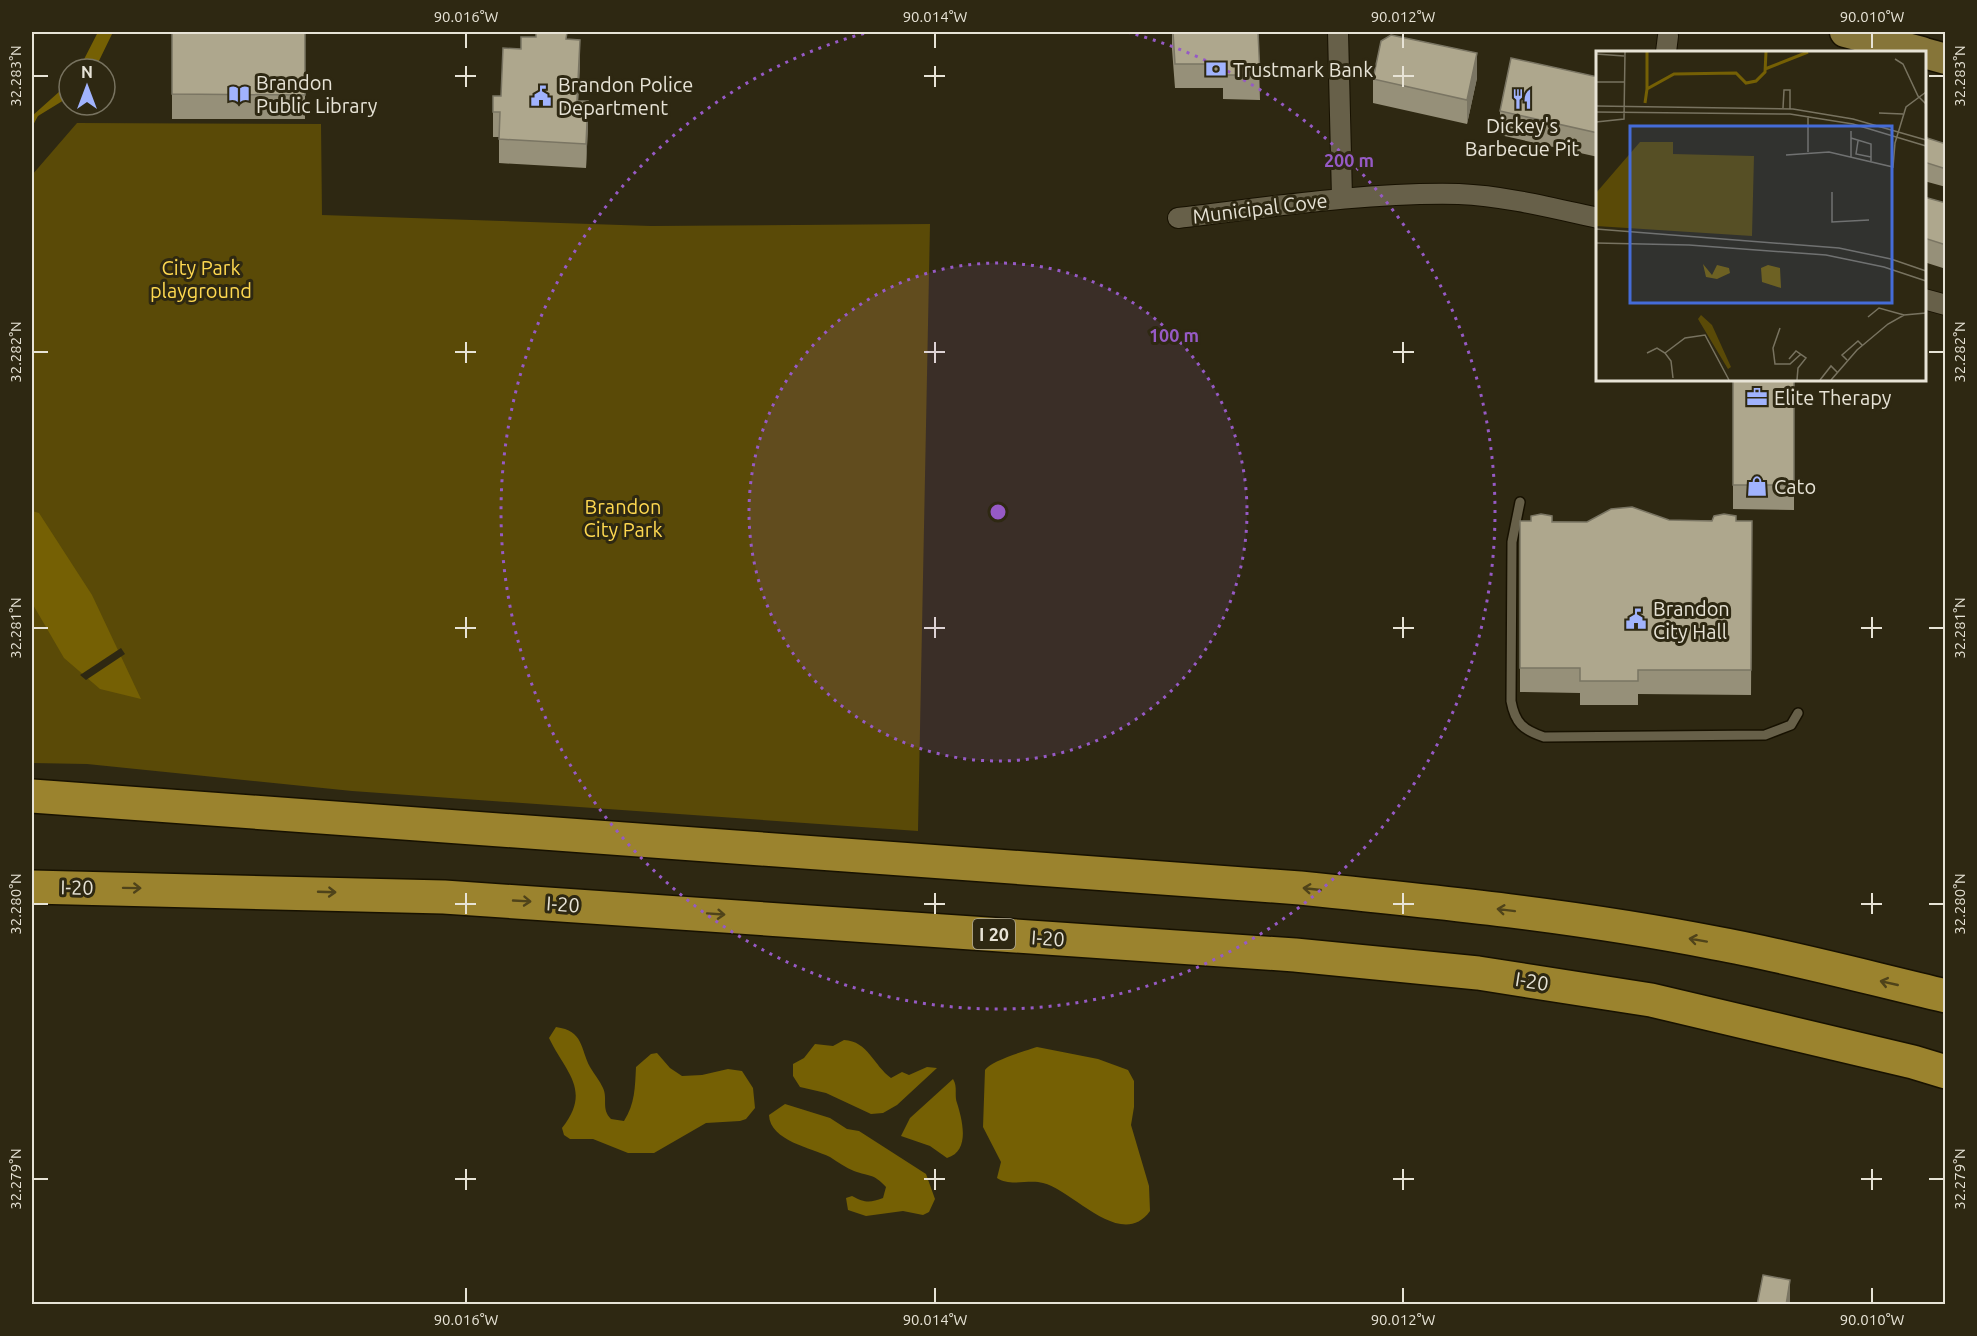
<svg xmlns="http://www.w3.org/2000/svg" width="1977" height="1336" viewBox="0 0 1977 1336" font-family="Ubuntu,sans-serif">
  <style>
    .green { fill: #5a4a07 }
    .water { fill: #756004 }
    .pier { fill: #2e2812 }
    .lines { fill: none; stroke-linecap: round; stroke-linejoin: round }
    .service-casing { stroke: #171100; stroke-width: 12 }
    .minor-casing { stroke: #171100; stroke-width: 22 }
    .primary-casing { stroke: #171100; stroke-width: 33 }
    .motorway-casing { stroke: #171100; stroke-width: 36 }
    .service { stroke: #676049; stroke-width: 9 }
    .minor { stroke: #676049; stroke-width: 20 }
    .primary { stroke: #867539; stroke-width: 30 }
    .motorway { stroke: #9b832e; stroke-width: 33 }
    .wall { fill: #969079 }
    .shaded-wall { fill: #7a7563 }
    .building { fill: #aea78d; stroke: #7a7563; stroke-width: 1.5 }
    .oneway { stroke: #4f431a }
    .ticks { fill: none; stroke: #e7e3d6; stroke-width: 2 }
    .ring { fill: none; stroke: #965ac5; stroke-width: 3; stroke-dasharray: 3 6 }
    .labels { text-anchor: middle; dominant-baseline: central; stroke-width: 6; stroke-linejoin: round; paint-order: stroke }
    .shield { fill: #2e2812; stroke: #b0ab9b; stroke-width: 1.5 }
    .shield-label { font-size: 18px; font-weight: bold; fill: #e7e3d6 }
    .poi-label { font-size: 20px; fill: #e7e3d6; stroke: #2e2812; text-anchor: start }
    .street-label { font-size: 20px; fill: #e7e3d6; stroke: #2e2812 }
    .park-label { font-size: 20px; fill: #fed850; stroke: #2e2812 }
    .inset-river { fill: none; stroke: #756004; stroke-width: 3 }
    .inset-road { fill: none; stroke: #787360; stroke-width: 1.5 }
    .view { fill: #456cd8; fill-opacity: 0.15; stroke: #456cd8; stroke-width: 3 }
    .inset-edge { fill: none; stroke: #e7e3d6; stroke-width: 3 }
    .centre { fill: #965ac5; stroke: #2e2812; stroke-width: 3 }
    .ring-label { font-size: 18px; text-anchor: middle; font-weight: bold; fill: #965ac5; stroke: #2e2812; stroke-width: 6; stroke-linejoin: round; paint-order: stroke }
    .neatline { fill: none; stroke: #e7e3d6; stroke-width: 2 }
    .ticks-label { font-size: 15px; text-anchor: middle; fill: #e7e3d6 }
  </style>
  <rect width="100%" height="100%" fill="#2e2812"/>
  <!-- green -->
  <path class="green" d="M77,123l244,1 1,91 329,11 279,-2 -12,607 -566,-40 -265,-27 -55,-1v-588z"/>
  <!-- water -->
  <path class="water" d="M98,32h15l-18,37h-16z
    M69,83v14l-31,19 -6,11v-11z
    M32,511l7,2 53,82 49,104 -41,-10 -36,-31 -32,-55z
    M556,1027c28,4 24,21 34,40 4,7 10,14 13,21 5,11 -2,21 8,31l13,2c11,-17 11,-34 12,-54l15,-13 6,-1 13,15 12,8 20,-1 26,-6 14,2 11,17 2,20 -9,11 -6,2 -34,2 -52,30h-26l-35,-14h-23l-6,-4 -2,-7c30,-38 4,-55 -13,-90z
    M844,1040c24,1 30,26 47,38l11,-6 7,3 18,-8 10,1 -40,37 -14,8 -12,1 -45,-21 -26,-6 -7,-11v-12l11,-6 11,-14 18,2z
    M1037,1047l61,12 30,11 6,11v26l-3,18 18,61 1,25c-29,40 -77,-21 -107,-28 -14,-4 -33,4 -46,-5l4,-16 -18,-35 2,-57c5,-9 40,-19 52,-23z
    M953,1079c5,8 1,16 4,24 5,16 14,48 -10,55l-17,-12 -29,-10 9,-18z
    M785,1104l45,14 17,11 12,2 67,43 9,25 -6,13 -6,3 -20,-4 -37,5 -18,-6 -2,-12 6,-2c13,7 18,7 31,2l3,-11c-13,-14 -16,-10 -32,-16 -8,-3 -16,-9 -24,-14 -18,-9 -60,-16 -61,-42z"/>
  <!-- pier -->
  <path class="pier" d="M121,648l4,6 -39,26 -6,-5z"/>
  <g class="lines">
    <!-- service casing -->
    <g class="service-casing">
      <path id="service" d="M1520,502l-8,40 -1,159c4,22 12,29 33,36l221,-2 26,-10 7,-12"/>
    </g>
    <!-- minor casing -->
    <g class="minor-casing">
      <path id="minor" d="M1338,32l4,166
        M1666,52l2,-16
        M1178,218c93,-11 187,-26 281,-24 46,2 93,14 139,24
        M1924,299l22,6"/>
    </g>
    <!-- primary casing -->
    <g class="primary-casing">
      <path id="primary" d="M1845,32l77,20
        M1924,53l22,6"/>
    </g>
    <!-- motorway casing -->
    <g class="motorway-casing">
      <path id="motorway" d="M32,796l1268,92c139,14 278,28 415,55 77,14 154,35 231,53
        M32,887l412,10 851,58 183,18 173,27 262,62 33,10"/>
    </g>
    <!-- service -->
    <use href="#service" class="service"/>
    <!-- minor -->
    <use href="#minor" class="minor"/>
    <!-- primary -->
    <use href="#primary" class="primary"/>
    <!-- motorway -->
    <use href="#motorway" class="motorway"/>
  </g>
  <!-- wall -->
  <path class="wall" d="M172,32h133v87h-133z
    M1172,32h86l2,68 -37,-1v-11h-48l-3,-39z
    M567,39l13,25 -2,37 10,24 -2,43 -87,-5v-26h-6v-41h8l20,-47z
    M1598,77v80l-98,-22v-24z
    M1477,78l-10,46 -94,-21v-24z
    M1924,137l22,7v43l-22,-6z
    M1924,197l22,6v66l-22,-7z
    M1733,380h61v130l-61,-1z
    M1669,520l83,1 -1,174 -113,-1v11h-58v-12l-60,-1v-171l67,1z"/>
  <!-- shaded-wall -->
  <path class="shaded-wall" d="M580,40v24l-3,61v-24z
    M1477,53v25l-10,46v-24z
    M588,101v24l-2,43v-24z
    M1790,1280v25h-4z"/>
  <!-- building -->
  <path class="building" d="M172,32h133v63l-133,-1z
    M536,32h31l-1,7 14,1 -3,61h11l-2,43 -87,-5 1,-27h-7v-16h8l2,-48 18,1v-12h15z
    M1173,32h85l2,43h-37v-11h-48z
    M1391,35l86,18 -10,47 -94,-21 8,-38z
    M1511,58l87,19v56l-98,-22z
    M1924,137l22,7v25l-22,-7z
    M1924,197l22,6v42l-22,-7z
    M1733,380h61v105h-61z
    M1632,507l37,13 43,1 2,-5 10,-2 12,2v5h16l-1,149h-113v11h-58v-13h-60v-147h11v-5l10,-2 11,2v6h35l24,-13z
    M1763,1275l27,5 -4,25h-29z"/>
  <!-- one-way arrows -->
  <defs><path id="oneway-shaft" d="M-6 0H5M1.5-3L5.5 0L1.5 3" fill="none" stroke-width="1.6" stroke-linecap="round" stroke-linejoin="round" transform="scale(1.5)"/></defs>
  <g class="oneway">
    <use href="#oneway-shaft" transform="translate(132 888) rotate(1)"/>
    <use href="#oneway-shaft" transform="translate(1312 889) rotate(-174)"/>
    <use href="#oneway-shaft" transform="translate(327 892) rotate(2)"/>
    <use href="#oneway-shaft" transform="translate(522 901) rotate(3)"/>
    <use href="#oneway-shaft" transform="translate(1506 910) rotate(-173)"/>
    <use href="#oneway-shaft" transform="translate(716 914) rotate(4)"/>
    <use href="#oneway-shaft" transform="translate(1698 940) rotate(-170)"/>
    <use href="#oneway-shaft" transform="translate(1889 983) rotate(-167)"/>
  </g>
  <!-- ticks -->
  <path class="ticks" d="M466,33v15M935,33v15M1403,33v15M1872,33v15M466,66v21M935,66v21M1403,66v21M33,76h15M455,76h21M924,76h21M1393,76h21M1929,76h15M466,342v21M935,342v21M1403,342v21M33,352h15M455,352h21M924,352h21M1393,352h21M1929,352h15M466,617v21M935,617v21M1403,617v21M1872,617v21M33,628h15M455,628h21M924,628h21M1393,628h21M1861,628h21M1929,628h15M466,893v21M935,893v21M1403,893v21M1872,893v21M33,904h15M455,904h21M924,904h21M1393,904h21M1861,904h21M1929,904h15M466,1169v21M935,1169v21M1403,1169v21M1872,1169v21M33,1179h15M455,1179h21M924,1179h21M1393,1179h21M1861,1179h21M1929,1179h15M466,1288v15M935,1288v15M1403,1288v15M1872,1288v15"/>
  <!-- distance rings -->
  <circle cx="998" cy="512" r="249" fill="#965ac5" fill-opacity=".12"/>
  <g class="ring">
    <circle cx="998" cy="512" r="249"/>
    <path d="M1127 32A497 497 0 1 1 869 32"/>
  </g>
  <!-- icons -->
  <defs>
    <g id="bank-bare" transform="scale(1.62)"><path d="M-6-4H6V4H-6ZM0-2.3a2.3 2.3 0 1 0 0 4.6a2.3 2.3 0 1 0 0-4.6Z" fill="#a1b3fd" stroke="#2e2812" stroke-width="2.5" paint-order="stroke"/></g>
    <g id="library-bare" transform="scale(1.62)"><path d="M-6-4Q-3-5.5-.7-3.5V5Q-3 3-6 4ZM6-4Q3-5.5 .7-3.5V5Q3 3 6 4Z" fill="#a1b3fd" stroke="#2e2812" stroke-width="2.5" paint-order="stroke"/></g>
    <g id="civic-bare" transform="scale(1.62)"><path d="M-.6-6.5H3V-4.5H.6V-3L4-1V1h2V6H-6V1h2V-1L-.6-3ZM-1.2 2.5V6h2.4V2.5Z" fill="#a1b3fd" stroke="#2e2812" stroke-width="2.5" paint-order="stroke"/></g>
    <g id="restaurant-bare" transform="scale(1.62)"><path d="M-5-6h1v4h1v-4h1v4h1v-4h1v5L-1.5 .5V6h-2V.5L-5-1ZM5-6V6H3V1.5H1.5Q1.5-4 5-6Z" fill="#a1b3fd" stroke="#2e2812" stroke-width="2.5" paint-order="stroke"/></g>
    <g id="office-bare" transform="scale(1.62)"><path d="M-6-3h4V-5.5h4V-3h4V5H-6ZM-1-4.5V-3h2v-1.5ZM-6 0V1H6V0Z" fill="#a1b3fd" stroke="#2e2812" stroke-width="2.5" paint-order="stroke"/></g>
    <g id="shop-bare" transform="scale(1.62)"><path d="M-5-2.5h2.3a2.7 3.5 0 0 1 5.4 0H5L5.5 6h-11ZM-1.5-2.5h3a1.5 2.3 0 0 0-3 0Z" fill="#a1b3fd" stroke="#2e2812" stroke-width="2.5" paint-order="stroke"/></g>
  </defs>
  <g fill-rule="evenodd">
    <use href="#bank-bare" x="1216" y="69"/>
    <use href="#library-bare" x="239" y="94"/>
    <use href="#civic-bare" x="541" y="96"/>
    <use href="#restaurant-bare" x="1522" y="99"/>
    <use href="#office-bare" x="1757" y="397"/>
    <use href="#shop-bare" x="1757" y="486"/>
    <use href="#civic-bare" x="1636" y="619"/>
  </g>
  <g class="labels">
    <!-- shield labels -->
    <rect class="shield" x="973" y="919" width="42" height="30" rx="4.5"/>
    <g class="shield-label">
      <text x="994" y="934">I 20</text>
    </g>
    <!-- poi labels -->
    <g class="poi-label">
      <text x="1233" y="69">Trustmark Bank</text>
      <text x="256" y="82">Brandon<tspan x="256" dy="23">Public Library</tspan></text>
      <text x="558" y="84">Brandon Police<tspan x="558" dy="23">Department</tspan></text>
      <text x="1522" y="125" text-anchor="middle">Dickey's<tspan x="1522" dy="23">Barbecue Pit</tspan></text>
      <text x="1774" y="397">Elite Therapy</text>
      <text x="1774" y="486">Cato</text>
      <text x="1653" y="608">Brandon<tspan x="1653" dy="23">City Hall</tspan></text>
    </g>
    <!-- street labels -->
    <g class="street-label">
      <text transform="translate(1260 208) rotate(-7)">Municipal Cove</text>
      <text transform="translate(77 887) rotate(1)">I-20</text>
      <text transform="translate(563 904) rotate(4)">I-20</text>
      <text transform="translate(1048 938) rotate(4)">I-20</text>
      <text transform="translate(1532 981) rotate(9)">I-20</text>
    </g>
    <!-- park labels -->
    <g class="park-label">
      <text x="201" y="267">City Park<tspan x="201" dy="23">playground</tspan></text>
      <text x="623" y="506">Brandon<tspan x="623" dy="23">City Park</tspan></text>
    </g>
  </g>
  <!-- overview -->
  <g transform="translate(1596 51)">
    <rect width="330" height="330" fill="#2e2812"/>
    <path d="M44,91h33v12l81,2 -2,80 -156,-10v-33zM105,264l11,10 19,42 -3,2 -30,-50z" fill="#5a4a07"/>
    <path d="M107,213l9,11 5,-10 12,3 1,5 -13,6 -11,-2zM172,214l12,3 1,20 -19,-6 -1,-14z" fill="#756004"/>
    <path class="inset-river" d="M169,18l43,-17M51,38v-37M49,52l2,-14 27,-15 62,-1 10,10 10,-2 9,-9 1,-20"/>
    <path class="inset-road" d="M0,3l28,2M299,8l8,5 15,32 8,8M0,31h28M0,55l197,3 60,10 73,21M187,57l1,-18h6v19M0,61l194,2 63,10 73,22M283,62l24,1M0,71l28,-3 1,-67M255,87l20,6v17M262,90l-2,13 15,3M212,101v-36M190,104l43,-3 64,15 2,-24 11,-36 20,-15M255,106v-26M236,141v30l37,-2M0,178l243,19 52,11 35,12M0,192l93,2 137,10 58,12 42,14M272,266l11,-9 25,7M184,277l-7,20 2,16h15l11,-10M51,302l10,-5 8,5 6,8 2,17M69,302l20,-15 20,-3 24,45M193,308l7,-8 10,7 -8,10 -1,12M251,309l-5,-5 16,-14 4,4M224,329l11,-14 6,6M235,329l26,-30 31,-26 16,-9 22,-2"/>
    <path class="view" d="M34,75h262v177h-262z"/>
    <rect width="330" height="330" class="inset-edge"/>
  </g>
  <circle cx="998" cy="512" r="9" class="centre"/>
  <g class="ring-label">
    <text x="1349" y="167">200 m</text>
    <text x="1174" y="342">100 m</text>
  </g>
  <!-- border -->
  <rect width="1977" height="1336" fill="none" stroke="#2e2812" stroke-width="66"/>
  <!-- north arrow -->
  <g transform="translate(87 87)"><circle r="28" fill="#2e2812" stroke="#787360" stroke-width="1.5"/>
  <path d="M0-4.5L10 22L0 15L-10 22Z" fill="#a1b3fd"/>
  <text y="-9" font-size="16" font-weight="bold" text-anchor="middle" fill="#e7e3d6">N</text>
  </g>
  <rect x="33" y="33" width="1911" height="1270" class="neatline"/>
  <g class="ticks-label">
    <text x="466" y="22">90.016°W</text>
    <text x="935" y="22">90.014°W</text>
    <text x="1403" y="22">90.012°W</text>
    <text x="1872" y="22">90.010°W</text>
    <text transform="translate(16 76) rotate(-90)" y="5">32.283°N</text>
    <text transform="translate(1960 76) rotate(-90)" y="5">32.283°N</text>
    <text transform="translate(16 352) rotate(-90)" y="5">32.282°N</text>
    <text transform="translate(1960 352) rotate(-90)" y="5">32.282°N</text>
    <text transform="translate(16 628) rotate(-90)" y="5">32.281°N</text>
    <text transform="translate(1960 628) rotate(-90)" y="5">32.281°N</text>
    <text transform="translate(16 904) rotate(-90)" y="5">32.280°N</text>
    <text transform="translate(1960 904) rotate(-90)" y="5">32.280°N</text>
    <text transform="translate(16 1179) rotate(-90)" y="5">32.279°N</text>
    <text transform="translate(1960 1179) rotate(-90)" y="5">32.279°N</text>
    <text x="466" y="1325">90.016°W</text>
    <text x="935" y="1325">90.014°W</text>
    <text x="1403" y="1325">90.012°W</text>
    <text x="1872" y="1325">90.010°W</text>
  </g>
</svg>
